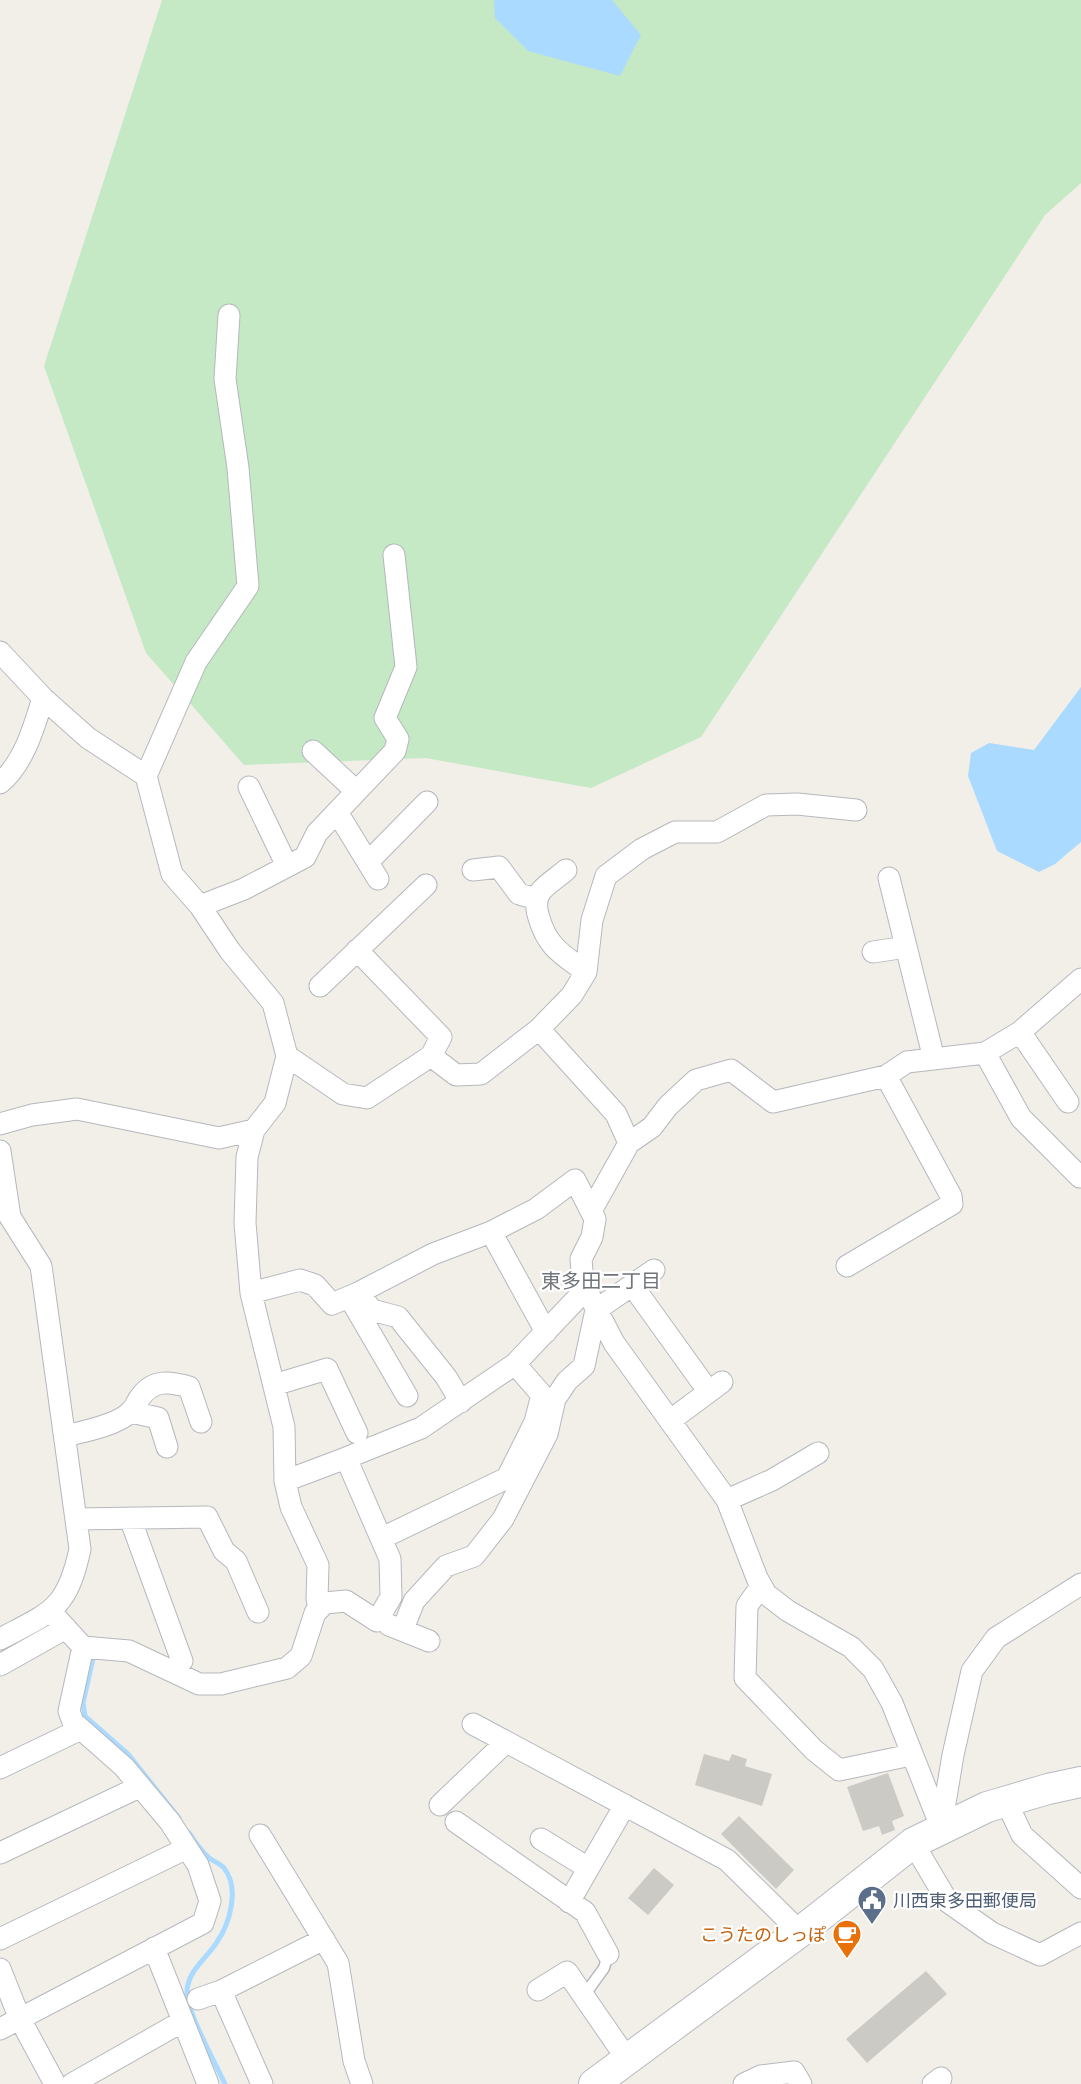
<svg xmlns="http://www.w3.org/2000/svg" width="1081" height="2084" viewBox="0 0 1081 2084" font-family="Mulish,'Noto Sans JP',sans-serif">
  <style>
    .green { fill: #c5e8c5 }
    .water { fill: #aadaff }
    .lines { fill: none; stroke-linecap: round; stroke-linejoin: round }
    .stream { stroke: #aadaff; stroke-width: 5 }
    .building { fill: #cccac5 }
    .lane-casing { stroke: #b5b8bc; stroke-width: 13 }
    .street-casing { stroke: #b5b8bc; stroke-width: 23 }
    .secondary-casing { stroke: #b6babf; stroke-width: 32 }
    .lane { stroke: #fff; stroke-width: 10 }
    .street { stroke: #fff; stroke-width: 21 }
    .secondary { stroke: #fff; stroke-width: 30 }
    .labels { text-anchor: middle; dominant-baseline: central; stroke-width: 4.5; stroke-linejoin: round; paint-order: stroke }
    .service-label { font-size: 18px; fill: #4e5e75; stroke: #fff; text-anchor: start }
    .food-label { font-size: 18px; fill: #c56008; stroke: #fff; text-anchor: end }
    .neighbourhood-label { font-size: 20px; fill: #70757a; stroke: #fff }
  </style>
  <rect width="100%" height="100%" fill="#f1efe8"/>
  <!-- green -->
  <path class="green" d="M162,0h919v183l-36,32 -344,522 -110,51 -165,-30 -182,7 -98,-112 -102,-287z"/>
  <!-- water -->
  <path class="water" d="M494,0h118l29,35 -21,41 -92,-25 -33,-33z
    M1081,687v155l-26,22 -16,8 -42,-21 -29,-75 3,-23 18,-10 45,7z"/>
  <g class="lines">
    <!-- stream -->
    <path class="stream" d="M94,1654l-11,49 2,13 43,38 51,64
      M189,1833c6,9 12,18 20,25 4,3 12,6 15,10 16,20 6,55 -7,74 -10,16 -29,28 -30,49 -1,20 29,73 38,93"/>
  </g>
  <!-- building -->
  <path class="building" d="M704,1754l25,7 3,-7 15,5 -2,7 27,8 -10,32 -67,-21z
    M888,1773l16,43 -12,5 3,9 -13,5 -3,-9 -16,5 -16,-44z
    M739,1816l55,54 -18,19 -55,-55z
    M654,1868l20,17 -26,30 -20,-17z
    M926,1971l21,23 -80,69 -21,-24z"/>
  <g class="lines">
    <!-- lane casing -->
    <g class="lane-casing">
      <path id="lane" d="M583,1997l21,-29 4,-14"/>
    </g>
    <!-- street casing -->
    <g class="street-casing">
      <path id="street" d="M229,315l-4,64 13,89 10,118 -52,76 -50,114 26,98 28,32 30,45 43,52 14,53
        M0,652l43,46c-9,29 -19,65 -43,85
        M43,698l45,40 58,38
        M313,751l43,40
        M249,787l38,79
        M337,812l41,67
        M368,862l59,-60
        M473,870l26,-3 20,27 18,5
        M566,870c-8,7 -18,13 -25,21 -6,8 -5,18 -2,27 9,30 23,36 47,54
        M889,878l45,181
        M200,906l44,-17 61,-32 12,-24 78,-82 3,-12 -13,-21 21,-51 -12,-112
        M357,950l84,87 -10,19
        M873,952l33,-5
        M320,986l106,-101
        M539,1029l77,85 13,29 -38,68
        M1020,1032l48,70
        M985,1053l36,65 59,59
        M0,1124l32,-9 45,-6 142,29 35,-8 -7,27 -2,66 6,70 33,134 1,54 61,-23 44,101 1,38 -14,24 -31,-20 -21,2 -10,10 -14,43 -14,12 -66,16h-22l-70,-33 -46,-4 -32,-35
        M254,1130l21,-27 12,-47 56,38 24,4 64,-42 25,19 25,-1 58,-45 33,-34 14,-23 6,-52 14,-44 36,-27 33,-17h42l49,-27 31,-1 59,6
        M629,1143l23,-16 16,-21 28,-26 35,-10 42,32 113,-26
        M0,1151l10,66 31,49 39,283c-13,61 -29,63 -80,90
        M491,1232l55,100
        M847,1266l105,-62 -1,-8 -65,-120 21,-14 78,-9 35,-21 61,-53
        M632,1285l77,107
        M251,1293l49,-13 15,5 17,19 26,-11 75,-39 58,-22 45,-23 39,-29 20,39 -3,18 -11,22 2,24 31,60 113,157 30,78 9,16 22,17 63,36 22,22 19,34 49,124 12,-72 19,-84 24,-33 85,-54
        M358,1293l14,17 26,7 48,60 15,25
        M351,1300l56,96
        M515,1364l70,-74
        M274,1385l53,-16 30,64
        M131,1412l27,6 9,29
        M671,1420l51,-38
        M65,1436c17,-4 54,-11 66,-25 4,-3 5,-8 8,-12 13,-20 30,-18 50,-12l12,35
        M346,1458l75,-30 94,-64 27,31 -7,27 -28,56 -125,60
        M285,1481l6,26 27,58 -1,34 2,10
        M727,1500l45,-20 46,-27
        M130,1518l52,143
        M76,1519l131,-2 17,34 12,10 22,51
        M761,1586l-14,20 -2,72 69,72 25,20 72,-15
        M389,1625l40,16
        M403,1629l11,-28 32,-35 28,-10 29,-37 44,-85 8,-35 12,-18 17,-15 12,-56 58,-40
        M0,1665l66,-37
        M473,1724l254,136 73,72
        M0,1768l81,-39
        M1006,1801l16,34 59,53
        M440,1805l66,-63
        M456,1822l129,90 23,42
        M260,1835l78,128 16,98 8,23
        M541,1839l47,29
        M913,1843l35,59 44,31 48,22 41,-22
        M0,1853l139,-66
        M569,1902l56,-97
        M0,1939l187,-91
        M154,1948l54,136
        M0,1969l20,50 35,65
        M538,1990l29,-18 60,87
        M221,1991l41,93
        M198,1999l23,-8 103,-52
        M0,2029l203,-106 7,-22 -12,-36 -28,-43 -46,-55 -51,-45 -4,-11 14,-64
        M72,2084l111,-63
        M744,2084l17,-8 33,-4 7,12
        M933,2084l8,-6"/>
    </g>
    <!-- secondary casing -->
    <g class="secondary-casing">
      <path id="secondary" d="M594,2084l206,-152 113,-89 74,-36 61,-18 33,-7"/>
    </g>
    <!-- lane -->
    <use href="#lane" class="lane"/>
    <!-- street -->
    <use href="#street" class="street"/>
    <!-- secondary -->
    <use href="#secondary" class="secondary"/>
  </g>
  <!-- icons -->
  <defs>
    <g id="civic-pin" transform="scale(1.5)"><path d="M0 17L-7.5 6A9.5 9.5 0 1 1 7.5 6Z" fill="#5c6f8a" stroke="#fff"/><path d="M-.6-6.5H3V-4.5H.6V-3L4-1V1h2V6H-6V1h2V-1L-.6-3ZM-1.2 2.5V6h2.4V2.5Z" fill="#fff"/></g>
    <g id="cafe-pin" transform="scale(1.5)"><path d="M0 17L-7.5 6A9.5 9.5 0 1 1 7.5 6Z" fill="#e8710a" stroke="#fff"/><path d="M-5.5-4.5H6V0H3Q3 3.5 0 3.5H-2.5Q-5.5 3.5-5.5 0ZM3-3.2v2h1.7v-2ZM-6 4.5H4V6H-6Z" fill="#fff"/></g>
  </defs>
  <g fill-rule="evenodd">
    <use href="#civic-pin" x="872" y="1900"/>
    <use href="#cafe-pin" x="847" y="1934"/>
  </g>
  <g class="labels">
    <!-- service labels -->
    <g class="service-label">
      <text x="893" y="1900">川西東多田郵便局</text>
    </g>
    <!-- food labels -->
    <g class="food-label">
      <text x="826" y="1934">こうたのしっぽ</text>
    </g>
    <!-- neighbourhood labels -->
    <g class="neighbourhood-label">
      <text x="601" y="1280">東多田二丁目</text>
    </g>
  </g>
</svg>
